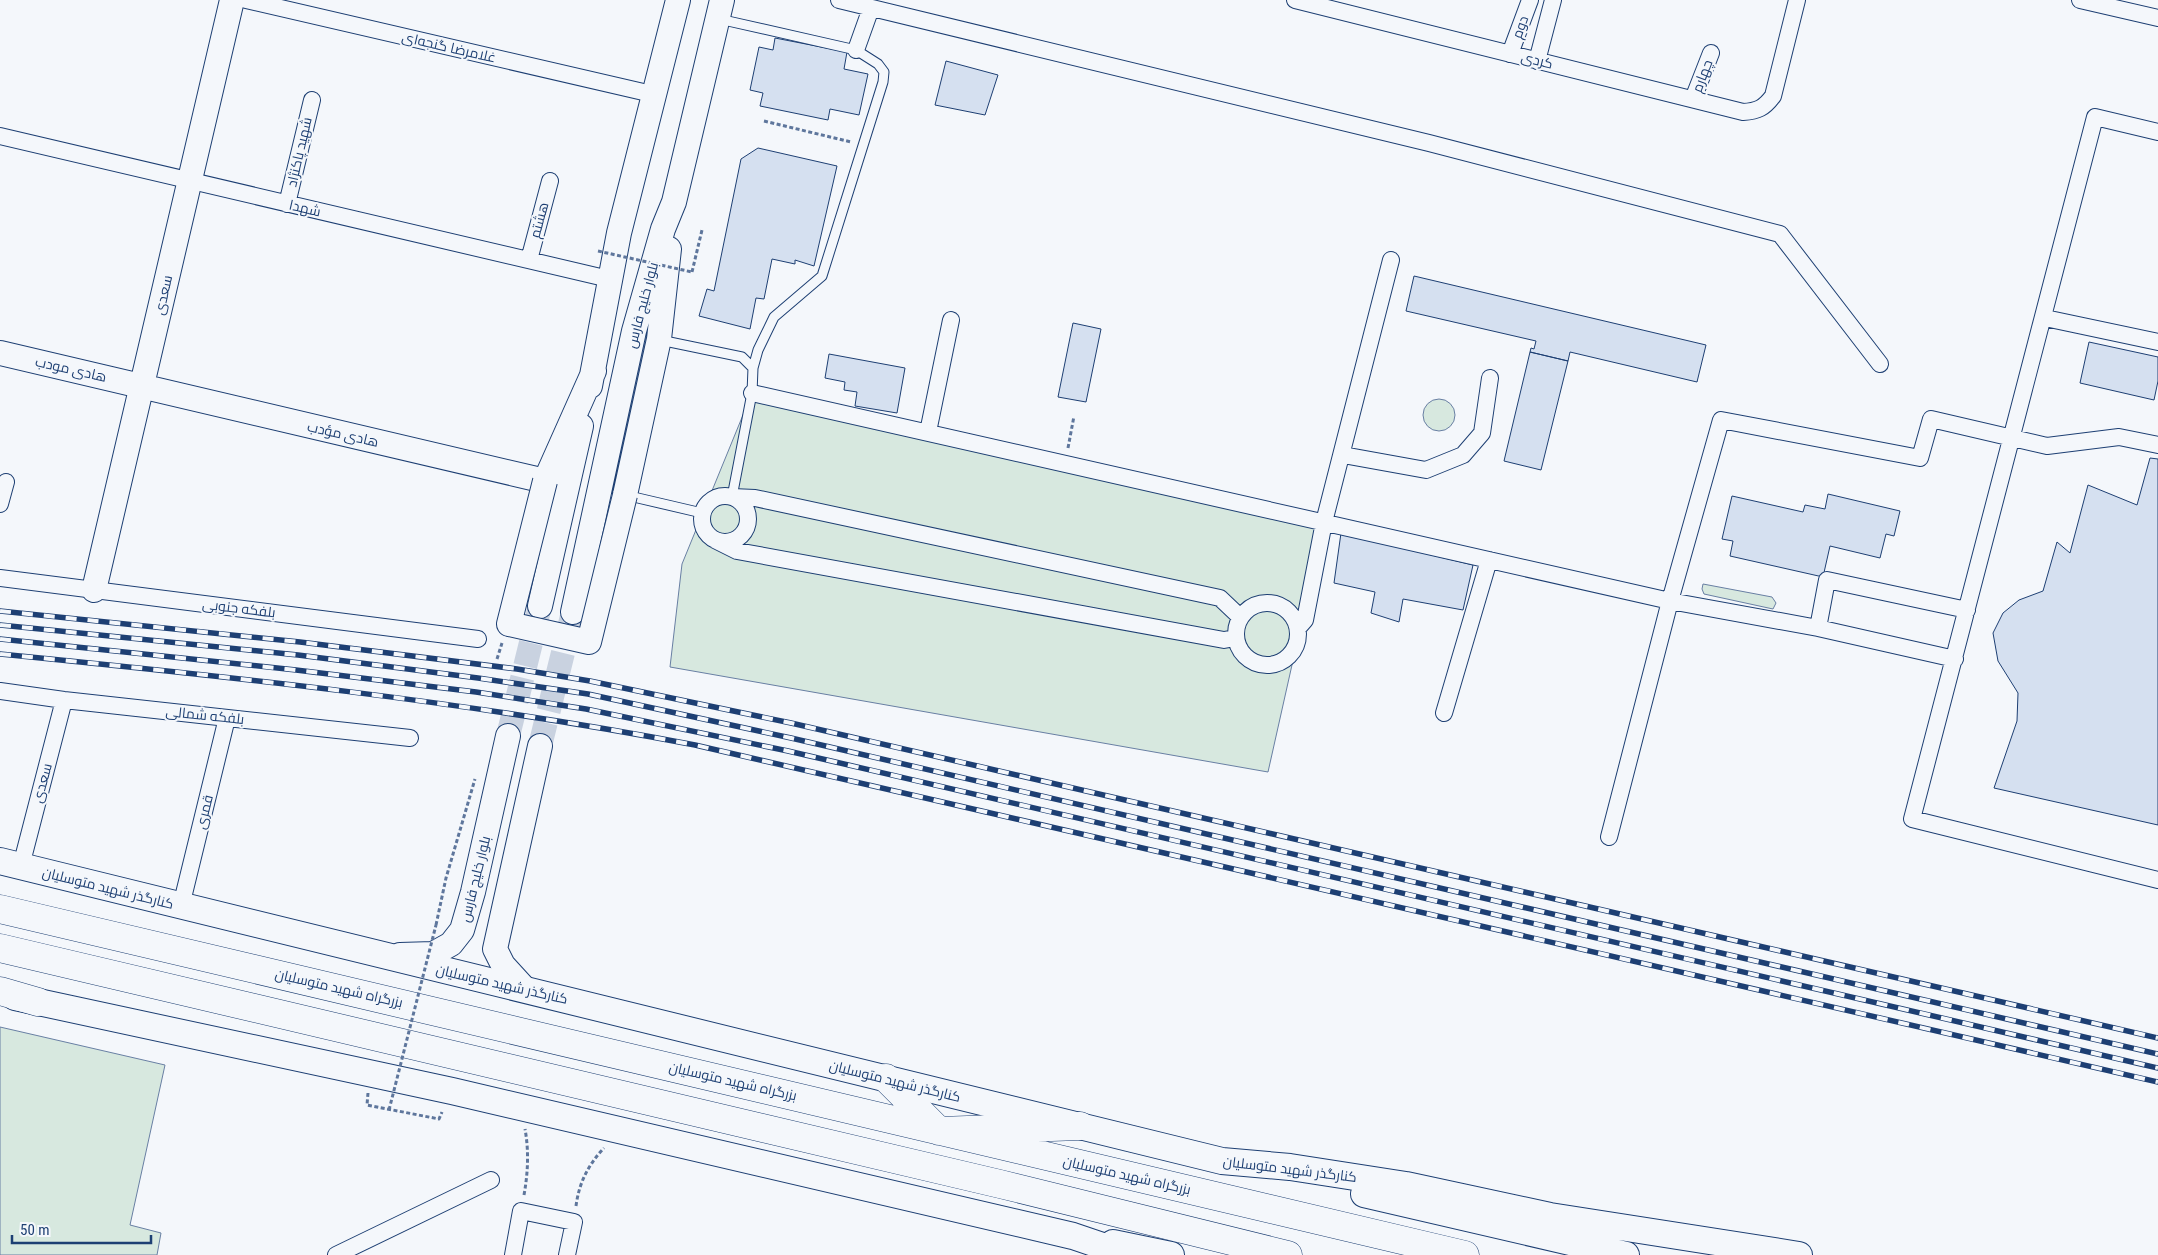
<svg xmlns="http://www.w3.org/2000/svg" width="2158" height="1255" viewBox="0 0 2158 1255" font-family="'Roboto Condensed',Cairo,sans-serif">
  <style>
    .green { fill: #d7e8df; stroke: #687fa3 }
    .building { fill: #d5e0f0; stroke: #1d3f73 }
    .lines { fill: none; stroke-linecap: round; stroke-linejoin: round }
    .secondary-tunnel { stroke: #c9d2e0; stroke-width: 24; stroke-dasharray: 24 12; stroke-linecap: butt }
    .lane-casing { stroke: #1d3f73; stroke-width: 11 }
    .street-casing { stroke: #1d3f73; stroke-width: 18 }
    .secondary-casing { stroke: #1d3f73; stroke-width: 26 }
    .primary-casing { stroke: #1d3f73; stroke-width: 28 }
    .highway-casing { stroke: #1d3f73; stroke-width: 29 }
    .path { stroke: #5e769c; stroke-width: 3; stroke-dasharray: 4 2.5; stroke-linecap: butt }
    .lane { stroke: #f4f7fb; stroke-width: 9 }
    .street { stroke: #f4f7fb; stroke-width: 16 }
    .secondary { stroke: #f4f7fb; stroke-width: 24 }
    .primary { stroke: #f4f7fb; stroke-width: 26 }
    .highway { stroke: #f4f7fb; stroke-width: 28 }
    .rail-casing { stroke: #1d3f73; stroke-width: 5.5 }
    .rail { stroke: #f4f7fb; stroke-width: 4; stroke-dasharray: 11; stroke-linecap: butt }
    .secondary-bridge-casing { stroke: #1d3f73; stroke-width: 26; stroke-linecap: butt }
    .path-bridge { stroke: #5e769c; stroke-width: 3; stroke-dasharray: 4 2.5; stroke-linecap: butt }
    .secondary-bridge { stroke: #f4f7fb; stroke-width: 24 }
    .labels { text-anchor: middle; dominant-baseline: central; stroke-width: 4; stroke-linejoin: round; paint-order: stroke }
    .street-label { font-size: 14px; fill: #1d3f73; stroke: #f4f7fb }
  </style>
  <rect width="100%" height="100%" fill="#f4f7fb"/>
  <!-- green -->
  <path class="green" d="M752,393l572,129 -56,250 -598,-105 12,-103z
    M1423 415a16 16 0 1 1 32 0a16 16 0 1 1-32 0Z
    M1703,584l69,13 4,6 -3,6 -69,-15 -2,-5z
    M0,1027l165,38 -35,160 31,8 -4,22h-157z"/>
  <!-- building -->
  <path class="building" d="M775,38l72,14 -3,17 24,5 -9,41 -29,-6 -2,11 -68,-14 3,-13 -13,-3 9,-43 14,3z
    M946,61l52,14 -13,40 -50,-10z
    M758,148l79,18 -23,100 -19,-6v4l-23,-5 -8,40 -8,-1 -6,31 -51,-13 8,-27 7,2 27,-132z
    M1414,276l292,69 -9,37 -127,-30 -2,9 -38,-9 1,-4 3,1 2,-8 -130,-30z
    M1073,323l28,6 -15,73 -28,-5z
    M2089,342l69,15v24l-4,19 -74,-17z
    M1530,352l38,9 -27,109 -37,-9z
    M829,354l76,14 -8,45 -42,-7 2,-14 -13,-2 1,-8 -20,-4z
    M2150,458l8,1v366l-164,-37 23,-67 1,-28 -20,-32 -5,-28 10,-20 16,-13 24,-9 14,-49 13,11 18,-68 49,20z
    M1828,494l72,17 -6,25 -8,-2 -6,24 -50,-12 -7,31 -93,-21 3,-15 -11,-2 10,-43 71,16 2,-7 20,4z
    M1341,533l132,32 -10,45 -60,-11 -4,23 -28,-9 4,-21 -41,-9z"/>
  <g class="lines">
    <!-- secondary-tunnel -->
    <path class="secondary-tunnel" d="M508,736l31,-126
      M540,746l33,-134"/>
    <!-- lane casing -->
    <g class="lane-casing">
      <path id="lane" d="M719,19l137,31 22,14 6,8 -1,10 -61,194 -48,41 -16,33 -5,18 -1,25 -20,104
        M660,340l82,17 11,11
        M625,495l77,18"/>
    </g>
    <!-- street casing -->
    <g class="street-casing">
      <path id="street" d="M246,0l406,94
        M839,0l590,143 351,91 100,130
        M1295,0l448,112c15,-1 21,-4 30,-16l24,-96
        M2080,0l78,18
        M856,50l15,-42
        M1510,54l20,-54
        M1537,61l16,-61
        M1693,99l18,-46
        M2158,132l-63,-15 -183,702 246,61
        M0,136l609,143
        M287,204l25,-104
        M529,260l21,-79
        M2045,318l113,24
        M752,393l918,208 148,27 137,31
        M928,432l23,-112
        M1343,455l83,15 37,-15 19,-22 8,-55
        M702 519a23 23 0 1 1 46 0a23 23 0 1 1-46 0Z
        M732,497l23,1 465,100 20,19
        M0,504l6,-22
        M715,540l22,11 487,89 11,-2
        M0,578l478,61
        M1236 634a31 31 0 1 1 62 0a31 31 0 1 1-62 0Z
        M1298,628l7,-8 19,-98 67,-262
        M1818,628l9,-48 140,30
        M0,691l64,9 346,38
        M1444,713l45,-153
        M1609,837l61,-236 51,-181 199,38 11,-39 116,27 72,-9 39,8
        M21,866l43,-166
        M181,906l46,-188
        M336,1255l155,-75
        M513,1255l8,-44 53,11 -7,33"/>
    </g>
    <!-- secondary casing -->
    <g class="secondary-casing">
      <path id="secondary" d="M0,353l545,128 49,-110
        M590,386l29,-153 59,-233
        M625,495l34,-156 10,-90
        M94,590l138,-590
        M540,606l41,-180
        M573,612l61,-281 29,-102 11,-27 48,-202
        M400,955l33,-1 18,-10 11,-14 11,-38 35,-156
        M524,988l-21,-23 -8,-16 45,-203"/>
    </g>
    <!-- primary casing -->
    <g class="primary-casing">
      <path id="primary" d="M0,861l1222,300 68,6 116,18 144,31 249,39
        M15,997l437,94 621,145 56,19
        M1364,1194l262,61
        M1113,1243l58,12"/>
    </g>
    <!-- highway casing -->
    <g class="highway-casing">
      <path id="highway" d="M0,909l1465,346
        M0,948l1000,236 288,71
        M0,991l38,11
        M886,1078l53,53 141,-5"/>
    </g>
    <!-- path -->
    <path class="path" d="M764,121l87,21
      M692,272l10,-42
      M1068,448l6,-32
      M497,659l5,-16
      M436,925l10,-47 29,-99
      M368,1093l-1,12 72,14 3,-7
      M524,1195c4,-22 5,-44 1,-66
      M576,1206c3,-23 12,-41 28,-58"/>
    <!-- lane -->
    <use href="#lane" class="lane"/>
    <!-- street -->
    <use href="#street" class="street"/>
    <!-- secondary -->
    <use href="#secondary" class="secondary"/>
    <!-- primary -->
    <use href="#primary" class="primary"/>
    <!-- highway -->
    <use href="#highway" class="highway"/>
    <!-- rail casing -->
    <g class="rail-casing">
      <path id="rail" d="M0,611l300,31 217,27 73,12 201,42 1367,315
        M0,625l298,30 180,23 110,16 203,44 1367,316
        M0,639l296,31 180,22 110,17 202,42 1370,317
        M0,654c233,23 465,47 695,91l1463,337"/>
    </g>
    <!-- rail -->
    <use href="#rail" class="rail"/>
    <!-- secondary-bridge casing -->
    <g class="secondary-bridge-casing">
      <path id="secondary-bridge" d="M545,481l-36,143 80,18 36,-147"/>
    </g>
    <!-- path-bridge -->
    <path class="path-bridge" d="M598,251l94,21
      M389,1110l47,-185"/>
    <!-- secondary-bridge -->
    <use href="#secondary-bridge" class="secondary-bridge"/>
  </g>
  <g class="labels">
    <!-- street labels -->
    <g class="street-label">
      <text transform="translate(1520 27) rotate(-70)">دوم</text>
      <text transform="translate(449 47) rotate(13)">غلامرضا گنجه‌ای</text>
      <text transform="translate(1537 60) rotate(14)">کردی</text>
      <text transform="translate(1702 76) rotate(-69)">چهارم</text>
      <text transform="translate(299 152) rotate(-77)">شهید پاکنژاد</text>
      <text transform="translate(305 208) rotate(13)">شهدا</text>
      <text transform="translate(539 220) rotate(-75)">هشتم</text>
      <text transform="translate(163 295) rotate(-77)">سعدی</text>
      <text transform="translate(642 305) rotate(-75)">بلوار خلیج فارس</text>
      <text transform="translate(71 369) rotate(13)">هادی مودب</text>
      <text transform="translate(343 434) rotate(13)">هادی مؤدب</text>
      <text transform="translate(239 608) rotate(7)">بلفکه جنوبی</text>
      <text transform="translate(205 715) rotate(6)">بلفکه شمالی</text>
      <text transform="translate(42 783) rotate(-75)">سعدی</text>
      <text transform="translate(204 812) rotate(-76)">قمری</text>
      <text transform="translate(475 879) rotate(-76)">بلوار خلیج فارس</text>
      <text transform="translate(108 888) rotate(14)">کنارگذر شهید متوسلیان</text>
      <text transform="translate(502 984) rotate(13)">کنارگذر شهید متوسلیان</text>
      <text transform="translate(339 988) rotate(13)">بزرگراه شهید متوسلیان</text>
      <text transform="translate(733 1081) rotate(13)">بزرگراه شهید متوسلیان</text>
      <text transform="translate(895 1081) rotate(14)">کنارگذر شهید متوسلیان</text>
      <text transform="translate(1290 1169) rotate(7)">کنارگذر شهید متوسلیان</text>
      <text transform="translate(1127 1175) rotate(13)">بزرگراه شهید متوسلیان</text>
    </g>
  </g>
  <!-- scale -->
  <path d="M12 1235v8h139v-8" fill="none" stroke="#1d3f73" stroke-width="2.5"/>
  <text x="20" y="1235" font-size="15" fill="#1d3f73" stroke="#f4f7fb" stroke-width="4" paint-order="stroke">50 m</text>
</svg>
